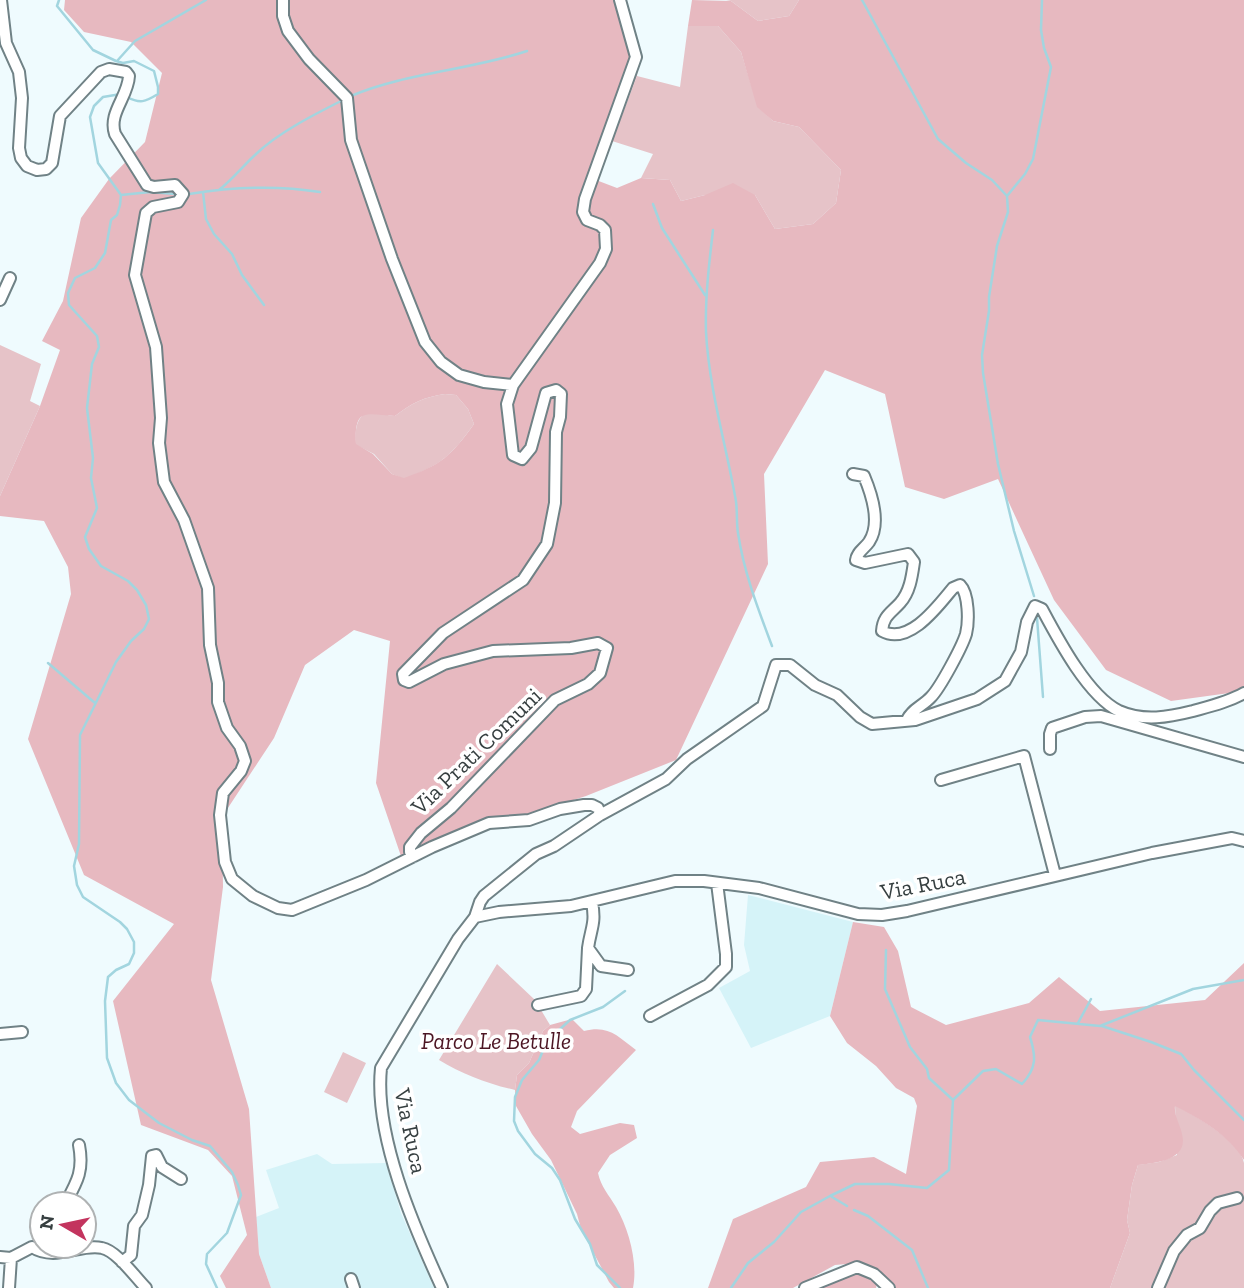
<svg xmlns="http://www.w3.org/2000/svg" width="1244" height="1288" viewBox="0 0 1244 1288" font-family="'Zilla Slab',serif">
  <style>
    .built { fill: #d5f3f8 }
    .green { fill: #e6c3c8 }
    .forest { fill: #e7b9c0; fill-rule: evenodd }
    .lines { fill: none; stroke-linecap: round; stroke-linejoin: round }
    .stream { stroke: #a2d5df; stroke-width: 2.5 }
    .street-casing { stroke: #708286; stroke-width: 14 }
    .street { stroke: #fff; stroke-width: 10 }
    .labels { text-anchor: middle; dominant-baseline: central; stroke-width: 7; stroke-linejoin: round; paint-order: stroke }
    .street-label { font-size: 23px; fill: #363f40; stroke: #fff }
    .park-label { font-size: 23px; font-style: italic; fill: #4c1523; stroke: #fff }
  </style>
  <rect width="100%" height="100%" fill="#effbfe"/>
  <!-- built -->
  <path class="built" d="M748,895l105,27 -23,94 -79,32 -32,-60 31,-17 -6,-26z
    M317,1154l15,10 54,-1 15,50 33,75h-163l-12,-34 -3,-37 23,-9 -13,-38z"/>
  <!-- green -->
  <path class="green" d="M726,0h73l-10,16 -31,5 -27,-20z
    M688,26h30l23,26 17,55 15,14 26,6 42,43 -5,33 -23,21 -38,5 -20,-34h-50l-24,6 -11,-21 -29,-2 12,-24 -41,-13 25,-65 43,11z
    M0,345l41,19 -11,37 10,5 -40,90z
    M445,394l11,1 12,14 6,15c-23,32 -33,41 -70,55l-12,-5 -18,-20 -18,-9c-1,-12 -1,-32 16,-33 7,0 16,4 23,4 17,-13 29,-19 50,-22z
    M497,964l38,36 15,25 -7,6 -14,32 -12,12 -2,15c-27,-6 -53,-16 -76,-30z
    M343,1052l23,11 -19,40 -23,-11z
    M1175,1105c18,9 66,37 69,58 0,10 0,23 0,34l-7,-3 -11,4h-13l-12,22 -31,25 -17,43h-43l20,-55 -3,-13 5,-35 6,-20 21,-3 18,-7z
    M1244,1199v89h-81l11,-32 44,-50z"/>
  <!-- forest -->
  <path class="forest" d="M65,0h559l15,56 -2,20 -41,104 21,8 24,-10 29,2 11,21 24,-6 28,-12 22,12 20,34 38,-5 23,-21 5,-33 -42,-43 -26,-6 -16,-14 -16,-55 -23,-26h-30l4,-26 39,1 27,20 31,-5 10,-16h445v691l-73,10 -65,-31 -52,-70 -56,-121 -54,20 -39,-12 -20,-93 -60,-24 -61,104 4,90 -92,196 -90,36 -120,38 -63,28 -27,-79 14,-142 -36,-11 -49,35 -31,73 -52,79 1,70 -12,93 38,129 10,145 12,34h-45l-6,-12 27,-41 -15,-59 -24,-26 -67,-25 -28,-124 61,-77 -90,-49 -56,-136 43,-145 -3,-27 -24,-46 -44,-5v-20l40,-90 20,-56 -18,-9 21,-40 18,-83 28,-39 36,-37 17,-69 -31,-31 -47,-10 -20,-22zM445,394l11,1 12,14 6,15c-23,32 -33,41 -70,54l-12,-4 -19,-20 -17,-10c-2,-38 11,-29 39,-28 17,-13 29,-19 50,-22z
    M853,922l31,5 14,24 13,56 35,18 83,-22 30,-26 41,34 105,-11 39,-37v197c-16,-25 -43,-41 -69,-54 -1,10 5,18 7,28 7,26 -26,29 -44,31l-6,20 -5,35 3,13 -20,55h-216l-15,-16 -21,-9 -23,2 -42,23h-85l25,-69 73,-32 14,-25 54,-5 32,17 11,-68 -3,-8 -18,-10 -20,-22 -29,-23 -17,-27z
    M572,1019l12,12c25,-6 33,5 52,19l-59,61 -6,16 9,7 40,-11 14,2 3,13 -27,17 -12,18c3,14 11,22 18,34 13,22 22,56 17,81h-19l-5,-6 -28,-53 -4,-15 -26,-54 -19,-26 -16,-28 -1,-16 2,-15 12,-12 14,-32 7,-6z
    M852,1273l12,1 13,10 -1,4h-59z"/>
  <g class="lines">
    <!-- stream -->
    <path class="stream" d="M59,0l-2,6 36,44 23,11 7,2 11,-2 20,10 4,16v7c-13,8 -18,10 -31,3
      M862,0l76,139 28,24 26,17 15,16
      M117,61l18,-20 71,-41
      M121,94l-18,3 -9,9 -4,11 8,46 23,32 -1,10 -3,10 -6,5 -6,33 -10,15 -20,10 -7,15 1,12 28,31 2,11 -7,17 -5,44 6,50 -2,20 6,30 -12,29 4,12 12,17 27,15 9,9 9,15 3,14 -5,10 -13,12 -15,21 -36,73 -1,109 -5,22 3,19 6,12 37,25 7,7 7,13v11l-5,11 -13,6 -8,7 -3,24 2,57 9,25 13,17 30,23 33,17 18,6 22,26 6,13 3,10 -14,38 -20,21 -1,10 11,24
      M351,96c53,-23 120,-26 176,-45
      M219,190c14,-11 23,-23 36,-35 22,-22 62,-42 90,-56
      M203,192l3,27 8,15 18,20 10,21 22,30
      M189,194c43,-7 87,-9 131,-2
      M121,195l29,-3 26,2
      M653,204l9,24 43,67
      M713,230c-4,34 -8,68 -7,102 3,56 19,109 29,164 3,12 1,25 3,37 6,40 20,76 34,113
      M1034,596l-20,-65 -16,-67 -15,-91 -1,-18 7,-44v-14l8,-51 11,-34 -1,-16 18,-22 8,-15 18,-92 -7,-19 -3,-18 1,-30
      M1037,618l6,79
      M48,663l47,40
      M886,950l-1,39 25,58 17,22 2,9 24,22
      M1078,1023l13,-24
      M1102,1026l49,16 30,12
      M1182,1055l12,15 50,50
      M832,1197l15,9
      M854,1210l14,6 44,34 16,38
      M620,1288l-23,-23 -7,-21 -15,-25 -15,-39 -8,-12 -17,-14 -17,-23 -4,-10 1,-24 7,-17 17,-20 10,-24 10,-6 11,-10 33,-13 22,-16
      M731,1288l17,-25 26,-21 27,-30 29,-16 25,-12h34l38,4 22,-18 4,-70 30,-29 13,-2 26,15c15,-16 14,-28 8,-47l8,-17 62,6 93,-37 51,-9"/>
    <!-- street casing -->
    <g class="street-casing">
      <path id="street" d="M1,0l5,43 13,29 3,26 -3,50 2,10 6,8 10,4 9,-1 6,-6 8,-47 41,-44 8,-3 17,3 3,4c-1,21 -21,37 -14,58l32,51 7,2 21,-2 8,9 -5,8 -25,5 -7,6 -11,62 21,72 5,71 -2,25 5,39 20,38 24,68 2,57 8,38v19l9,26 13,18 5,15 -4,10 -18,22 -3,22 5,47 7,17 21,17 25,12 14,2 74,-30 66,-33 57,-24 40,-3 31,-11 24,-4h8l6,3 2,7
        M283,0v16l5,15 21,28 38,39 4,42 41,119 33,83 16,20 18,13 25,7 29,3
        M0,300l10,-22
        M853,474l11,2c8,19 17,48 5,66 -5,7 -12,10 -13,18l9,3 43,-9 6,8c-2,14 -4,30 -14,41 -9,10 -17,13 -18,28 27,15 56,-25 71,-43l7,-3c9,9 9,37 6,49 -4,13 -26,54 -35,63 -8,9 -19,12 -24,23
        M1050,749v-15l2,-6 33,-11 16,-1 143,41
        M941,780l83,-24 31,119
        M414,856l-4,-4v-5l11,-14 30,-25 104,-108 33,-16 12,-11 7,-25 -9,-5 -27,5 -78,3 -49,13 -35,18 -5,-2 -1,-6 40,-41 80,-53 24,-36 8,-41 1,-71 4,-15 1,-23 -5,-4 -10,3 -15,55 -9,11 -9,-4 -6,-51 6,-19 87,-122 6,-14 -1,-19 -5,-5 -13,-5 -4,-8 2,-13 51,-142 -16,-57
        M592,902c4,22 -1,25 -4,46l13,18 27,4
        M475,917l5,-15 4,-6 52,-42 18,-8 46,-31 66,-36 21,-20 76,-53 13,-41h14l25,20 22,10 23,22 12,7 43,-4 62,-21 28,-18 16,-29 6,-30 8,-16 7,3c16,30 46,87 77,102 25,11 50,6 74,0 18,-5 35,-9 51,-18
        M538,1005l43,-9 5,-7 2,-41
        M650,1016l58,-31 18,-18v-13l-9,-71
        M0,1034l22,-2
        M65,1204c12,-22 19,-33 14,-59
        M0,1257l11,1 21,-11c23,15 49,-4 70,1 15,3 33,29 44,40
        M122,1262l9,-7 3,-29 8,-11 7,-30 3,-29 4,-1 6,12 19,12
        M351,1279l3,9
        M9,1288l2,-30
        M442,1288c-28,-61 -68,-152 -61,-220l77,-129 17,-22 24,-5 72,-6 104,-25h29l55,7 99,26 24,1 25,-4 245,-58 80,-15 12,3
        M805,1288l52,-21 17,7 15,14
        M1158,1288l16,-37 13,-16 13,-7 10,-17 8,-8 19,-5"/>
    </g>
    <!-- street -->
    <use href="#street" class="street"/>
  </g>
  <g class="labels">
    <!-- street labels -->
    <g class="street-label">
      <text transform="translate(476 751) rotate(-44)">Via Prati Comuni</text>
      <text transform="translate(923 884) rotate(-11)">Via Ruca</text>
      <text transform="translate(411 1131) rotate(78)">Via Ruca</text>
    </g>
    <!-- park labels -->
    <g class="park-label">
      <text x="496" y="1041">Parco Le Betulle</text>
    </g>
  </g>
  <!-- north arrow -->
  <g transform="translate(63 1225) rotate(279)"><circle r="33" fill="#ffffff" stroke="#afb2b3" stroke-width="2"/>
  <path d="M0-5L12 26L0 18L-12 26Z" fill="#c3345e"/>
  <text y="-10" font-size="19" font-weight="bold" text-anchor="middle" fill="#363f40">N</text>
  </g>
</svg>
